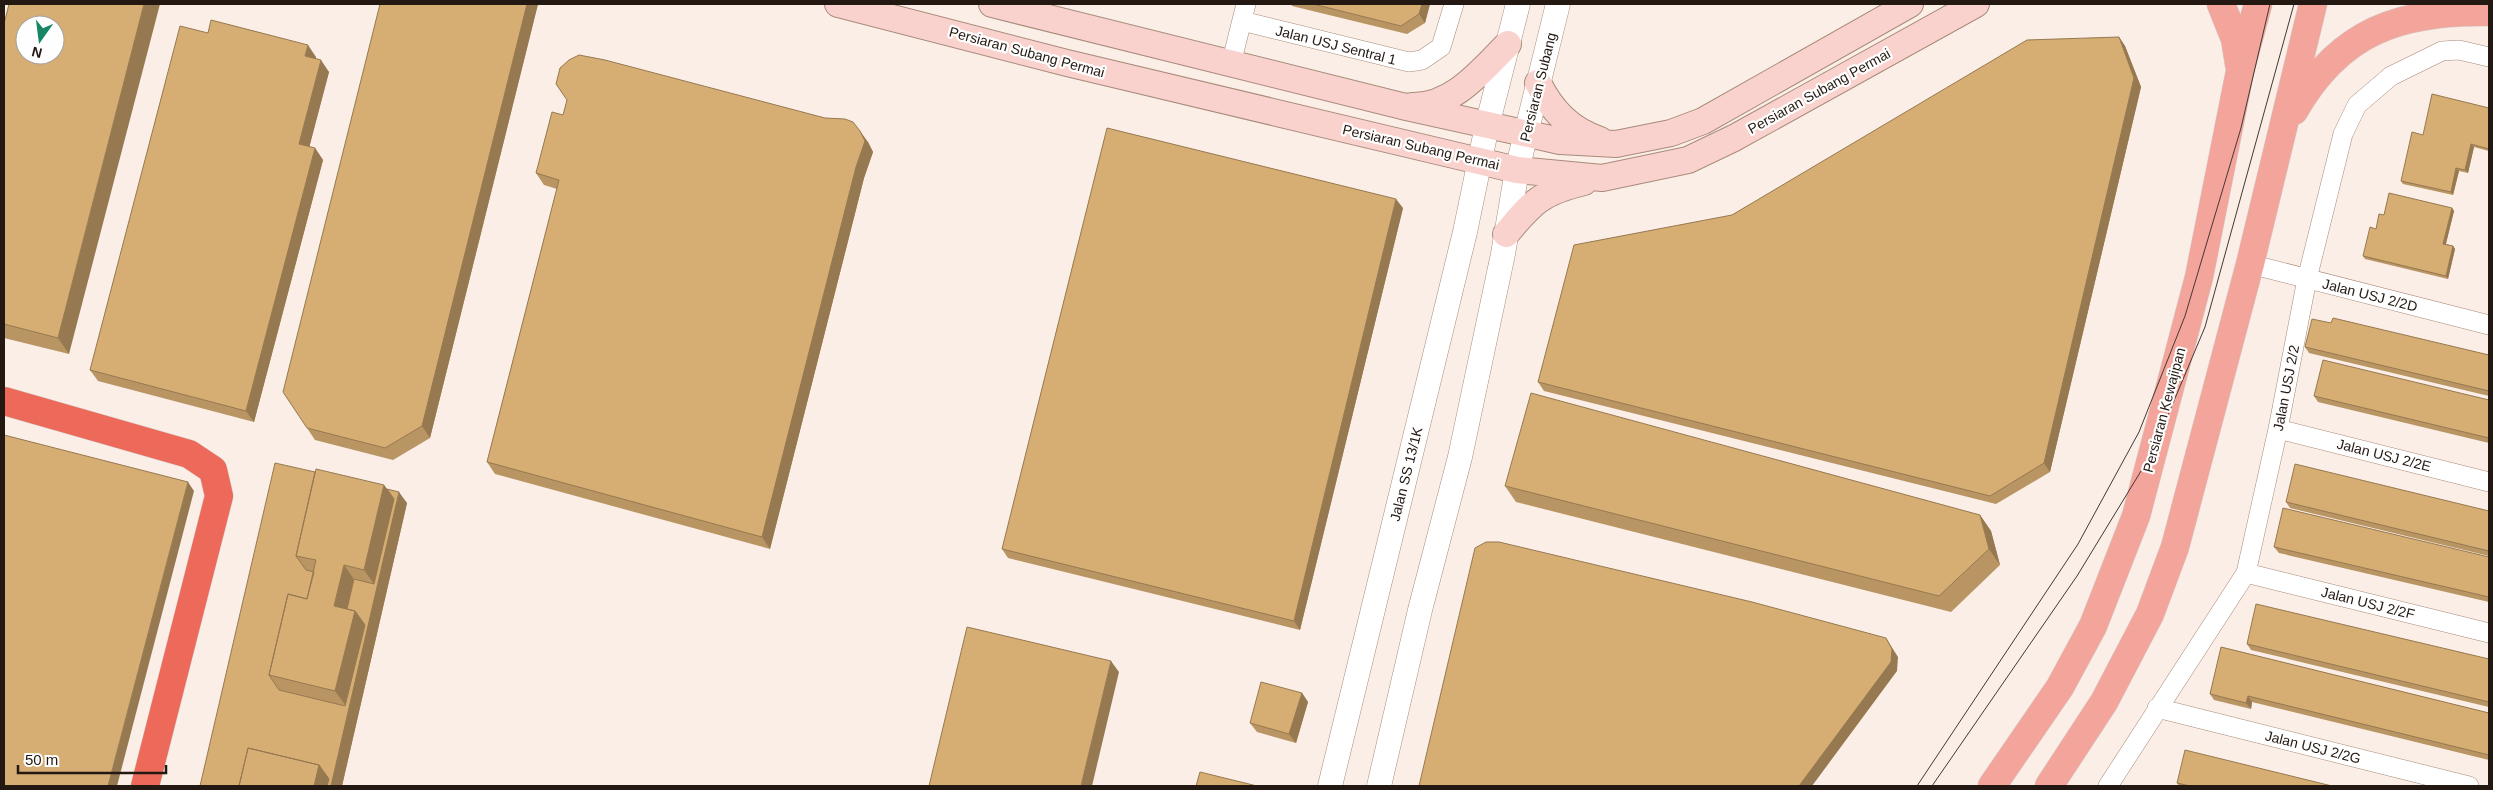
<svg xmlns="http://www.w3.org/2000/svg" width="2493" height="790" viewBox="0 0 2493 790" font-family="Arial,sans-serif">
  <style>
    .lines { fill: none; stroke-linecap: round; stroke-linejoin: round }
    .minor-casing { stroke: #a88b7a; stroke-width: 20 }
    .tertiary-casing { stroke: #a88b7a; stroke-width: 25 }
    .secondary-casing { stroke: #a88b7a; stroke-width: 28 }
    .primary-casing { stroke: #d3d1d0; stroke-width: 29 }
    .motorway-casing { stroke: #d3d1d0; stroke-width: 29 }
    .minor { stroke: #fff; stroke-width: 19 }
    .tertiary { stroke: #fff; stroke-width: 24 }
    .secondary { stroke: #fad2cd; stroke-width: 26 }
    .primary { stroke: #f4a59b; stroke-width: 28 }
    .motorway { stroke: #ed6959; stroke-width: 28 }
    .tram { stroke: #443832; stroke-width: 1 }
    .wall { fill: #b89563 }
    .shaded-wall { fill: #967950 }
    .building { fill: #d6ad73; stroke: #967950; fill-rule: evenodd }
    .labels { text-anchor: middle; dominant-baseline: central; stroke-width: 4.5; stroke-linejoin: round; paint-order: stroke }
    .street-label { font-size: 14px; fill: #231812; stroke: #fefefe }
  </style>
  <rect width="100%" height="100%" fill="#fbeee7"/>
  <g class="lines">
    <!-- minor casing -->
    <g class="minor-casing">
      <path id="minor" d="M1242,21l167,41 13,-2 19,-13 13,-43
        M1231,64l15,-60
        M2250,264l239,61
        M2278,429l211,53
        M2246,573l243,60
        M2157,708l312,78
        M2108,786l138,-213 32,-144 29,-150 36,-145 14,-29 34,-29 51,-25 17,-1 30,7"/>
    </g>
    <!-- tertiary casing -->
    <g class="tertiary-casing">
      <path id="tertiary" d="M1330,786l135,-554 22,-106 31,-122
        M1379,786l41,-176 40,-153 43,-203 14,-84 41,-166"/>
    </g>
    <!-- secondary casing -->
    <g class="secondary-casing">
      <path id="secondary" d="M838,4l229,59 450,107 85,8 86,-18 46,-22 242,-134
        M992,4l410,102 158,35 56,3 55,-11 32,-12 207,-117
        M1538,83c14,28 32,47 62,57
        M1412,106c41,1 70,-36 96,-62
        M1506,234c26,-32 36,-42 78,-52"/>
    </g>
    <!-- primary casing -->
    <g class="primary-casing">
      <path id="primary" d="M2221,4l14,35 4,25
        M2294,111c45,-80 107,-101 195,-99
        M1992,786l68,-99 33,-61 43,-110 63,-239 41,-206 18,-67
        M2049,786l55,-84 46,-88 25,-67 75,-283 63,-260"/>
    </g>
    <!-- motorway casing -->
    <g class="motorway-casing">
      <path id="motorway" d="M4,401l185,53 24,16 6,26 -74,290"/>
    </g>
    <!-- minor -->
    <use href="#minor" class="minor"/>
    <!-- tertiary -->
    <use href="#tertiary" class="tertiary"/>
    <!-- secondary -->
    <use href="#secondary" class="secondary"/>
    <!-- primary -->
    <use href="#primary" class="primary"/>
    <!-- motorway -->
    <use href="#motorway" class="motorway"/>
    <!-- tram -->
    <path class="tram" d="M1917,786l161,-242 61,-112 46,-116 56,-188 29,-124
      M1932,786l145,-210 75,-123 53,-126 89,-323"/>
  </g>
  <!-- wall -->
  <path class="wall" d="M380,4h158l-108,434 -37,22 -78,-20 -8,-12z
    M1291,4h139l-5,19 -18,11 -115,-28z
    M4,24l65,330 -65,-16z
    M208,33l108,24 -1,2 14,13 -20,75 6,1 8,12 -69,262 -156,-41 -8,-11z
    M2119,37l6,9 16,41 -91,385 -54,32 -452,-113 -6,-9 194,-167z
    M2489,108v43l-15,-4 -6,26 -9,-2 -6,24 -50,-11 -2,-3 22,-46z
    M563,115l262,3 43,24 5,10 -9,26 -94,371 -275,-75 -8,-12 70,-273 -13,-4 -8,-12z
    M1403,208l-103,422 -292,-72 -6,-9z
    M2452,208l2,3 -8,33 7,2 2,3 -7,30 -83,-20 -2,-3 13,-27 8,-14z
    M2331,323l158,32v41l-180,-43 -4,-6z
    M2314,396l175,4v43l-171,-41z
    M315,472l69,13 3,4 20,14 -65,283h-142z
    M1505,486l475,29 11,16 9,34 -49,47 -435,-110z
    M2286,502l203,9v45l-199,-48z
    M2274,547l215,10v45l-210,-49z
    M2247,644l242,15v48l-238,-57z
    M2221,647l268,66v47l-237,-58 -1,7 -37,-9 -4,-6z
    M1302,693l6,9 -12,41 -39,-11 -7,-9z
    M2177,783l155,3h-153z"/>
  <!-- shaded-wall -->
  <path class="shaded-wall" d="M144,4h16l-91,350 -11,-16z
    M527,4h11l-108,434 -8,-12z
    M1422,4h8l-5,19 -6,-9z
    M2119,37l6,9 16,41 -91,385 -6,-9z
    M308,45l8,12 -3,10 -8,-11z
    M321,60l8,12 -22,84 -8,-12z
    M860,131l8,11 5,10 -9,26 -94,371 -8,-12z
    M2471,144l3,3 -6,26 -3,-3z
    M315,148l8,12 -69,262 -8,-11z
    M2456,168l3,3 -6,24 -2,-3z
    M1396,199l7,9 -103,422 -6,-9z
    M2452,208l2,3 -9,36 -2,-3z
    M2453,246l2,3 -7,30 -2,-3z
    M188,482l6,9 -77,295h-9z
    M384,485l13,18 2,-11 8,11 -65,283h-28l5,-21 30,-55 -14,-19 -1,-85 10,-41 18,26 15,-3 -13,-18z
    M1980,515l11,16 9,34 -11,-16z
    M1886,638l12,19 -1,14 -85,115h-13z
    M1111,661l8,11 -27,114h-11z
    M1302,693l6,9 -12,41 -7,-9z
    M2248,696l4,6 -1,7 -5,-6z"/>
  <!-- building -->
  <path class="building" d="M9,4h135l-86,334 -54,-14v-300zM25,25h30v30h-30z
    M380,4h147l-105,422 -37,22 -78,-20 -24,-36z
    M1313,4h109l-3,10 -18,12z
    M211,20l97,25 -3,11 16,4 -22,84 16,4 -69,263 -156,-41 90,-344 28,7z
    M2119,37l15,41 -90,385 -54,33 -452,-114 36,-137 158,-30 295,-175z
    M579,55l26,5 220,58 20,1 8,3 7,9 5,10 -9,26 -94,370 -275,-75 72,-282 -23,-7 16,-61 11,3 4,-15 -11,-16 4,-16 9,-8z
    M2432,94l57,14v41l-18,-5 -6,26 -9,-2 -5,24 -50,-11 11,-49 11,3z
    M1107,128l289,71 -102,422 -292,-72z
    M2389,193l63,15 -9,36 10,2 -7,30 -83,-20 7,-29 6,2 3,-15 5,1z
    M2333,318l156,37v36l-184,-44 7,-28 19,4z
    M2323,360l166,40v38l-175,-42z
    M1531,393l449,122 9,34 -50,47 -434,-110z
    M4,435l184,47 -80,304h-104z
    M275,463l40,9 -19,84 10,14 8,2 -7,27 -19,-5 -19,81 10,15 66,16 20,-81 -10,-14 -8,-2 7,-30 20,5 20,-85 -7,-10 12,3 -68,294h-4l2,-7 -10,-14 -71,-17 -9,38h-39z
    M2295,464l194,47v40l-203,-49z
    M316,469l68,16 -20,85 -20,-5 -10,41 21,5 -20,80 -66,-16 19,-81 19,5 9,-39 -20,-4z
    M2283,508l206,49v40l-215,-50z
    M1486,542h13l253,60 134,36 6,11 -1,13 -92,124h-380l56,-238z
    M2256,604l233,55v43l-242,-58z
    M967,627l144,34 -30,125h-152z
    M2221,647l268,66v42l-241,-59 -2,7 -36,-9z
    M1261,682l41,11 -13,41 -39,-11z
    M248,748l71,17 -5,21h-75z
    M2185,750l147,36h-142l-13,-3z
    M1200,772l57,14h-61z"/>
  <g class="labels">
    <!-- street labels -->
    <g class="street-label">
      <text transform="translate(1336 45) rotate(14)">Jalan USJ Sentral 1</text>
      <text transform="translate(1027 52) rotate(15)">Persiaran Subang Permai</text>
      <text transform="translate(1538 87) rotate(-76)">Persiaran Subang</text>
      <text transform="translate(1819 91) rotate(-29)">Persiaran Subang Permai</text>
      <text transform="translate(1421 147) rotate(13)">Persiaran Subang Permai</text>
      <text transform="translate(2370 295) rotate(14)">Jalan USJ 2/2D</text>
      <text transform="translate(2286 388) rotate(-79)">Jalan USJ 2/2</text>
      <text transform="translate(2164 410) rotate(-75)">Persiaran Kewajipan</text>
      <text transform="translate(2384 455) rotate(14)">Jalan USJ 2/2E</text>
      <text transform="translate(1406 474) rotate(-76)">Jalan SS 13/1K</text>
      <text transform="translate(2368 603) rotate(14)">Jalan USJ 2/2F</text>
      <text transform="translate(2313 747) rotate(14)">Jalan USJ 2/2G</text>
    </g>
  </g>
  <!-- border -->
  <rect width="2493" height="790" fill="none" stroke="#231812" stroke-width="10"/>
  <!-- north arrow -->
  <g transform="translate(40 40) rotate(194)"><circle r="24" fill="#fefefe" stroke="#a6a2a0"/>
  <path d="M0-4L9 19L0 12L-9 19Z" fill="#158766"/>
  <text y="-8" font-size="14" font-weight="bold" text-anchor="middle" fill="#231812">N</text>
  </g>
  <!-- scale -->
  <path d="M18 765v8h148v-8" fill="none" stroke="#231812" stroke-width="2.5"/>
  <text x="25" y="765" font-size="15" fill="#231812" stroke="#fefefe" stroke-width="4" paint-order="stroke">50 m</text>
</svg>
